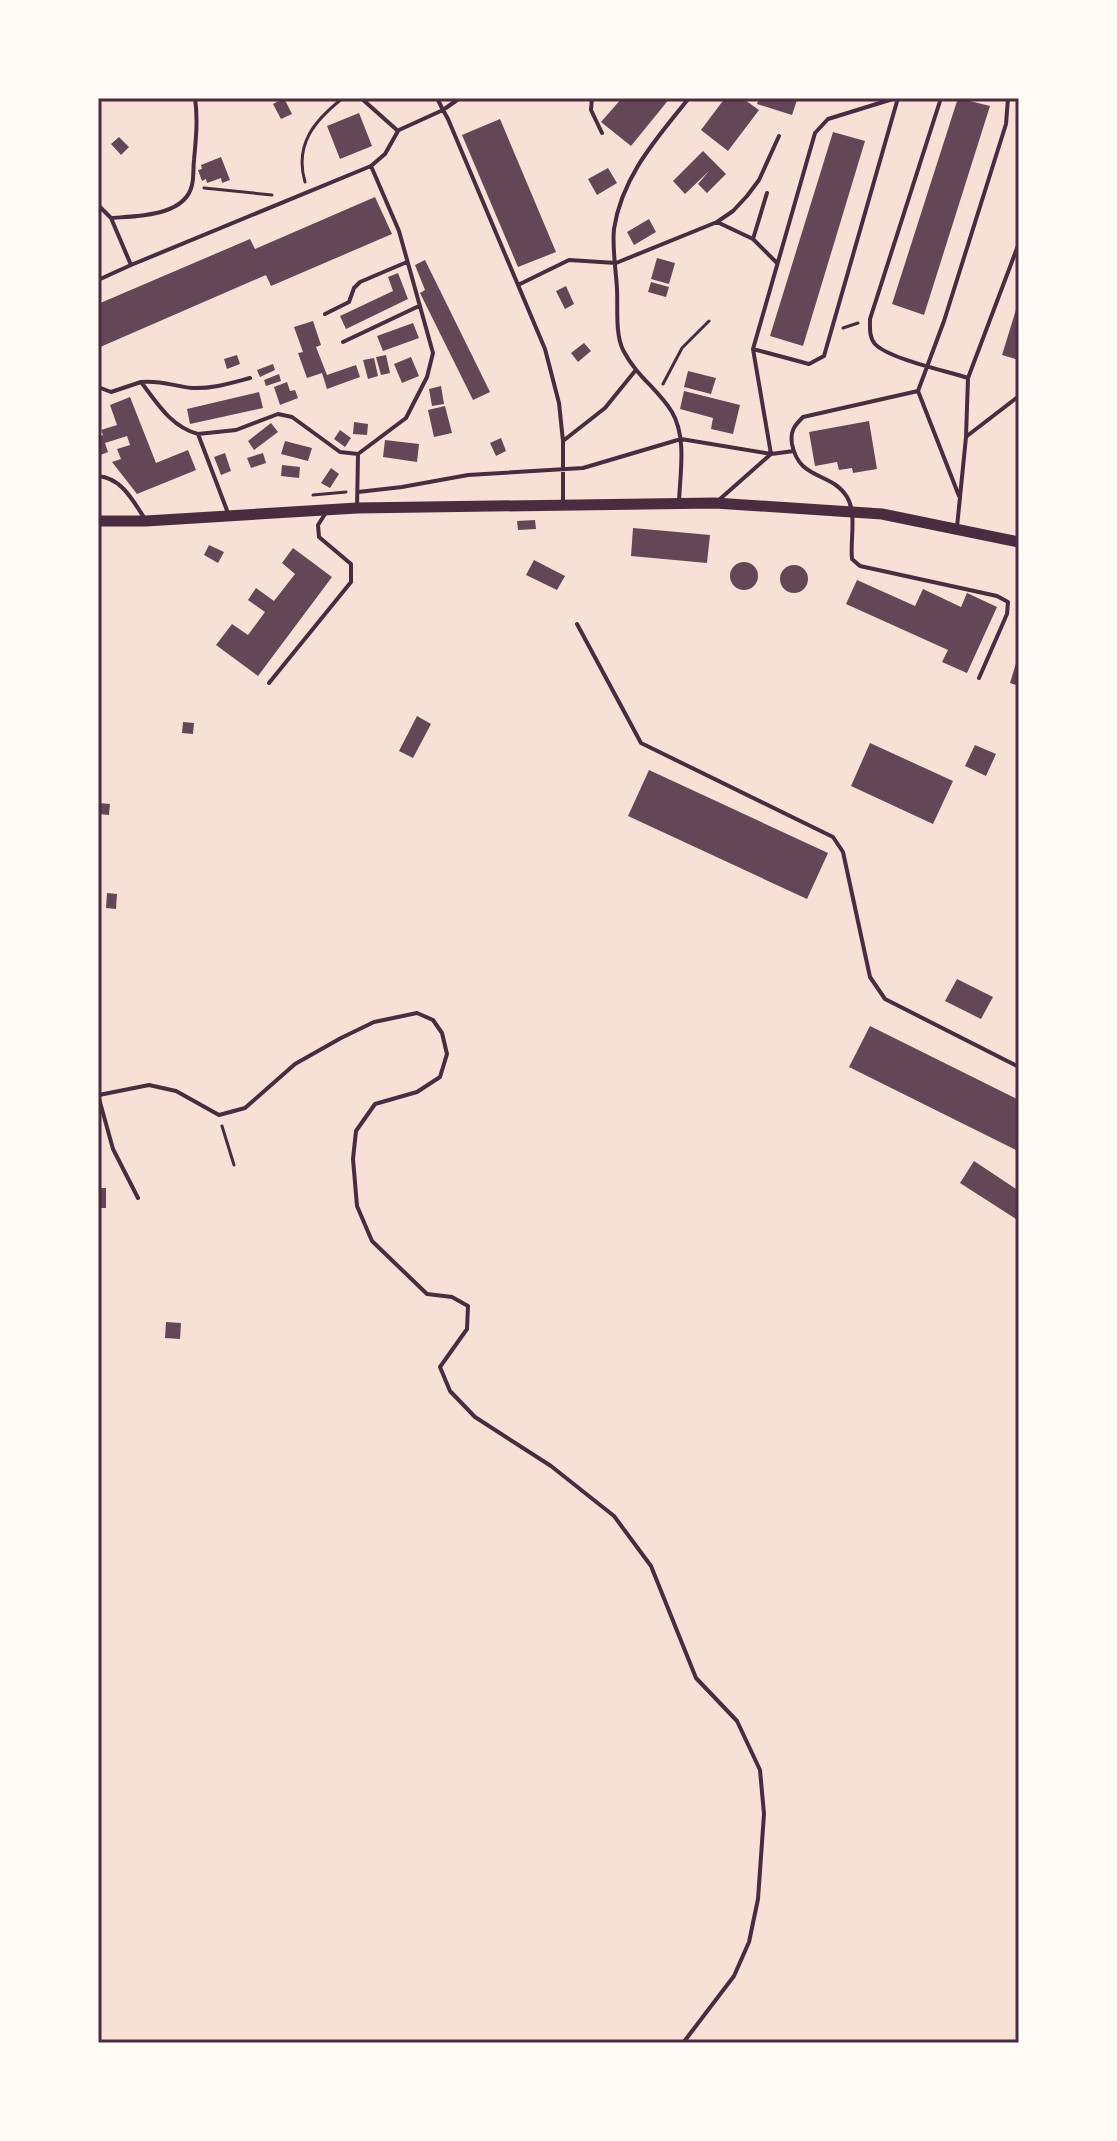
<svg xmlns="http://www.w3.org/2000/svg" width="1117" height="2141" viewBox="0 0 1117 2141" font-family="'Work Sans',sans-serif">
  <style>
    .building { fill: #644757 }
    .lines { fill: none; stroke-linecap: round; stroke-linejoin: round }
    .path { stroke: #4a2c40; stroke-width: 3 }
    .service { stroke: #4a2c40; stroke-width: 4 }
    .secondary { stroke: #4a2c40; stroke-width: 11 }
    .neatline { fill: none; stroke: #4a2c40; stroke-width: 3 }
  </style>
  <rect width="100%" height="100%" fill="#f7e1d7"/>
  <!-- building -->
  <path class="building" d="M284,98l8,16 -11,5 -8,-15z
    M622,98h48l-39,48 -30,-24z
    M725,98h22l-2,2 14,10 -31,41 -27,-21z
    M759,98h31l7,2 -5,15 -35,-11z
    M958,98l32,8 -66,209 -32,-11z
    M359,113l13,33 -32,13 -13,-33z
    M500,119l56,133 -38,15 -56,-132z
    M833,132l32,9 -62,205 -33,-10z
    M119,137l10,10 -8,8 -10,-11z
    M703,151l23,23 -19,19 -9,-9 11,-13 -24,23 -12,-13z
    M221,157l9,23 -8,3 -1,-5 -14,5 -1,-4 -4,2 -4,-11 4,-1 -1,-4z
    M608,168l9,15 -20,12 -9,-16z
    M375,197l17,37 -121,52 -5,-11 -168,73v-44l152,-65 5,10z
    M649,219l7,13 -22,13 -7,-13z
    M657,258l18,5 -6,21 -18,-5z
    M425,260l65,132 -17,8 -53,-107 5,-3 -10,-25z
    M398,273l10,26 -62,30 -6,-13 53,-25 -5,-14z
    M651,282l18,5 -3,10 -18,-5z
    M566,286l8,18 -9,5 -9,-18z
    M1019,300v60l-17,-5z
    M313,321l8,24 -5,2 11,28 29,-10 4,12 -33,12 -5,-16 -15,5 -9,-25 5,-1 -9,-25z
    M413,323l6,15 -36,13 -6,-15z
    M584,343l7,8 -13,11 -7,-9z
    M237,355l3,9 -13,5 -3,-10z
    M386,355l4,18 -9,2 -5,-18z
    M411,357l8,19 -17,7 -8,-19z
    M374,358l4,18 -10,3 -5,-19z
    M273,364l2,6 -15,7 -3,-7z
    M688,371l28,7 -5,16 -27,-7z
    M279,374l2,7 -15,5 -2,-6z
    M287,382l3,9 5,-1 3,8 -18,7 -6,-18z
    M441,386l3,18 -12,2 -3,-17z
    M684,391l56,14 -7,29 -22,-5 2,-11 -33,-9z
    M259,392l4,16 -73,16 -3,-15z
    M130,397l26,66 32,-13 8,20 -59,24 -25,-32 9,-3 -4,-10 13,-4 -3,-9 -22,7 3,9 -10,4v-19l5,-2 -2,-5 16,-5 -7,-20z
    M445,406l7,27 -18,4 -6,-27z
    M869,421l8,48 -24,4 -1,-5 -13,2 -2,-8 -22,4 -6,-34z
    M354,422l14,2 -1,11 -14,-1z
    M271,423l7,9 -24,18 -6,-9z
    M340,430l11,8 -6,9 -11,-8z
    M501,438l5,13 -10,5 -6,-13z
    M385,440l34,4 -2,18 -34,-5z
    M285,441l27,7 -4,13 -27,-7z
    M225,453l6,18 -10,4 -7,-18z
    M263,453l3,10 -15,5 -4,-10z
    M282,465l18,2 -1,11 -18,-2z
    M331,468l8,6 -9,14 -9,-5z
    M535,520l1,9 -18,1 -1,-9z
    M633,528l77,7 -3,28 -76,-7z
    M209,545l15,7 -6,11 -14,-8z
    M293,548l39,29 -74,99 -42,-31 16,-21 16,11 17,-23 -17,-12 8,-12 18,13 21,-27 -13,-11z
    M534,560l31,16 -8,14 -31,-15z
    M730 576a14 14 0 1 1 28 0a14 14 0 1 1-28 0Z
    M780 579a14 14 0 1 1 28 0a14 14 0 1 1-28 0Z
    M857,580l58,26 8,-17 38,18 6,-14 30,14 -30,66 -25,-11 6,-12 -102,-46z
    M1016,663l3,1v22l-9,-3z
    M417,716l14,8 -18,34 -14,-7z
    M183,722l11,1 -1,11 -11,-1z
    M870,743l83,38 -20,43 -82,-38z
    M975,745l21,9 -10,22 -21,-10z
    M649,770l179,83 -21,46 -179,-83z
    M98,803l12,1 -1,11 -11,-1z
    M107,893l10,1 -1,15 -10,-1z
    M957,979l36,18 -12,22 -36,-18z
    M870,1026l149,74v43l-3,7 -167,-83z
    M974,1161l45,30v30l-59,-38z
    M98,1188h8v20h-8z
    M166,1322l15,1 -1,16 -15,-1z"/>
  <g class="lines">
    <!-- path -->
    <path class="path" d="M305,182c-11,-38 10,-62 38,-84
      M204,188l68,7
      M843,328l15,-5
      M663,384l19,-36 27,-27
      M313,495l33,-3
      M222,1126l12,39"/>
    <!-- service -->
    <path class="service" d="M437,98l6,12 17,-12
      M592,98l-1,12 11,23
      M941,98l-71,221c0,9 -1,18 5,25 14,15 72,27 93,34
      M399,130l44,-20 5,9 97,230 14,54 4,38v62
      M98,205l13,13 20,47 -33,15
      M111,218c24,-2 74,-1 81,-33 2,-8 1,-17 2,-25 2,-21 4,-41 1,-62
      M717,222l36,17 14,-46
      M753,239l24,24
      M131,265l240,-99
      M518,285l51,-25 47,3 101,-41 16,-11 14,-15 12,-16 20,-44
      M325,314l24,-12 5,-14 6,-6 47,-20
      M343,342l76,-36
      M753,349l56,15 15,-8 74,-258
      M1019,373v13
      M141,382c20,-2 32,4 51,6 20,1 39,-5 58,-10
      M98,387l13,5 30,-10c16,21 30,45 57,52l30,79
      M918,391l-115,26c-9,9 -13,14 -11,27 7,37 39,27 55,53 10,16 3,43 5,62l8,7 137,30 11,6 -1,12 -28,64
      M98,417v2
      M198,434l38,-4 42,-16 14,3 48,35 18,2
      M967,436l52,-40
      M563,441l42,-33 30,-37
      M98,476c24,2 35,25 47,43
      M358,492l44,-5 66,-12 115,-7 98,-29 90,15 23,-3
      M959,496l-41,-105 26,-70 62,-197 2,-26
      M720,499l51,-45 -18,-105 62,-216 13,-14 68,-21
      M679,502c1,-29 8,-64 -7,-90 -14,-23 -35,-35 -49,-62 -8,-17 -5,-42 -6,-61 -1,-19 -5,-41 -3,-60 8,-53 43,-91 75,-131
      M357,508l1,-54 48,-36 21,-41 6,-24 -34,-122 -28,-65 14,-12 13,-23 -37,-33
      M957,527l9,-90 2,-59 51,-135
      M577,624l64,119 192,94 10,15 27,125 15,22 134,68
      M269,683l82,-101v-18l-32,-27 -1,-12 9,-14
      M98,1095l15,54 25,49
      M99,1095l50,-10 27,6 43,24 26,-7 50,-44 46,-26 33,-16 43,-9 16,7 9,13 5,21 -7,23 -23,15 -42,12 -19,27 -3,28 4,47 15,35 55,53 25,3 16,9 -1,23 -27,38 10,24 25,26 76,49 63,50 37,50 45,112 41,43 23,49 4,44 -6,85 -9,43 -15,34 -51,67"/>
    <!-- secondary -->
    <path class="secondary" d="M98,521h48l211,-13 358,-5 167,11 137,28"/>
  </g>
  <!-- border -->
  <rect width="1117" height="2141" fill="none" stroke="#fffaf5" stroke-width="200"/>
  <rect x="100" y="100" width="917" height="1941" class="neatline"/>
</svg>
